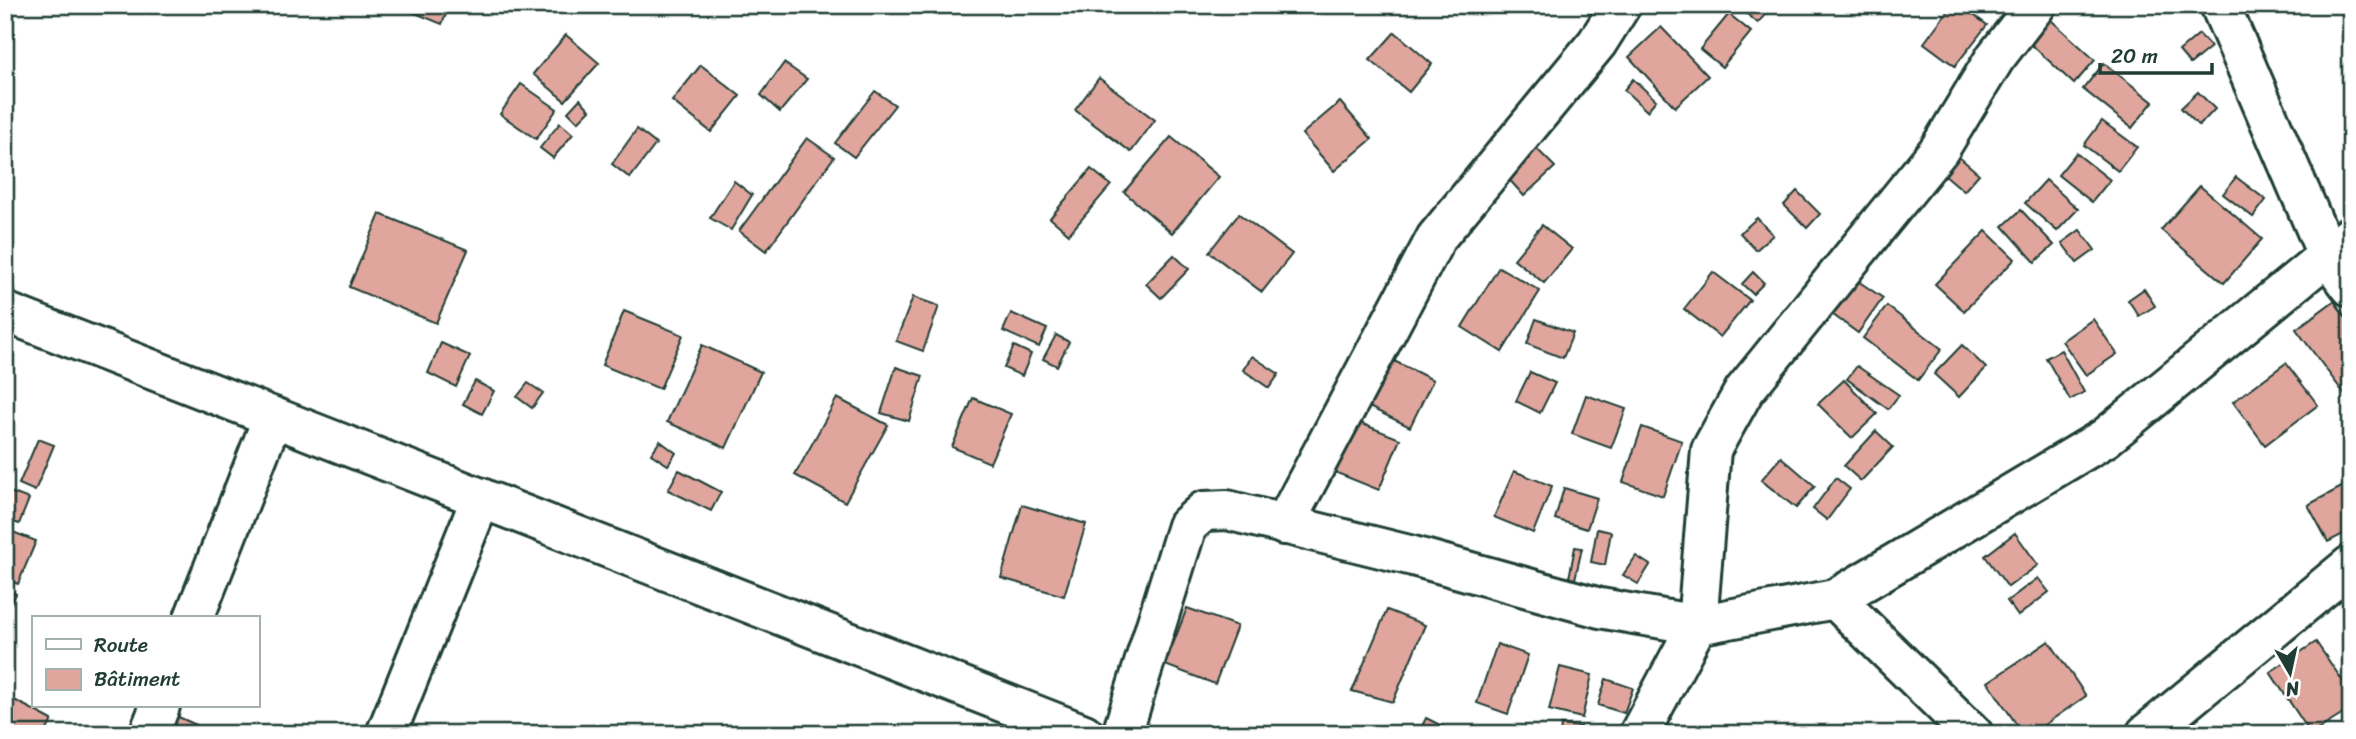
<svg xmlns="http://www.w3.org/2000/svg" width="2356" height="739" viewBox="0 0 2356 739" font-family="Sriracha,sans-serif">
  <style>
    .building { fill: #e0a69d; stroke: #1f3d34; stroke-width: 2 }
    .lines { fill: none; stroke-linecap: round; stroke-linejoin: round }
    .minor-casing { stroke: #1f3d34; stroke-width: 44 }
    .minor { stroke: #fff; stroke-width: 38 }
  </style>
  <rect width="100%" height="100%" fill="#fff"/>
  <filter id="ink" filterUnits="userSpaceOnUse"><feTurbulence type="fractalNoise" baseFrequency=".0143" numOctaves="2"/><feDisplacementMap in="SourceGraphic" scale="14" xChannelSelector="R" yChannelSelector="G"/><feConvolveMatrix kernelMatrix="1 2 1 2 8 2 1 2 1" color-interpolation-filters="sRGB"/></filter>
  <g filter="url(#ink)">
    <g class="building">
      <polygon points="406,5 450,5 442,24 405,9"/>
      <polygon points="1736,5 1773,5 1758,23"/>
      <polygon points="1952,5 1960,5 1987,25 1955,66 1924,43"/>
      <polygon points="2040,10 2095,60 2074,84 2019,33"/>
      <polygon points="1729,14 1751,32 1722,67 1700,49"/>
      <polygon points="1661,27 1708,76 1675,107 1629,57"/>
      <polygon points="1395,32 1432,64 1409,92 1370,60"/>
      <polygon points="2199,34 2211,47 2190,64 2179,51"/>
      <polygon points="566,35 599,63 565,101 533,74"/>
      <polygon points="784,63 807,79 780,112 761,95"/>
      <polygon points="2104,63 2153,102 2132,128 2083,89"/>
      <polygon points="701,65 740,96 711,132 672,101"/>
      <polygon points="1099,78 1155,120 1131,152 1075,110"/>
      <polygon points="1633,79 1656,100 1647,111 1624,90"/>
      <polygon points="521,84 557,109 536,139 500,114"/>
      <polygon points="875,91 895,105 854,157 835,143"/>
      <polygon points="2198,92 2215,109 2199,126 2181,108"/>
      <polygon points="580,99 590,110 578,122 568,112"/>
      <polygon points="1340,102 1372,139 1334,171 1302,134"/>
      <polygon points="2102,121 2137,147 2118,171 2084,145"/>
      <polygon points="560,123 573,134 553,158 540,148"/>
      <polygon points="637,129 656,144 630,178 612,164"/>
      <polygon points="1171,137 1219,177 1172,233 1124,192"/>
      <polygon points="807,138 834,157 766,251 739,231"/>
      <polygon points="1527,139 1555,167 1524,196 1498,167"/>
      <polygon points="2076,153 2110,180 2092,202 2058,175"/>
      <polygon points="1959,157 1979,174 1964,191 1944,174"/>
      <polygon points="1091,169 1111,185 1069,234 1050,218"/>
      <polygon points="2236,177 2266,200 2253,217 2223,194"/>
      <polygon points="2046,180 2078,209 2057,231 2025,203"/>
      <polygon points="734,181 752,195 731,230 710,218"/>
      <polygon points="2200,186 2262,239 2224,283 2161,230"/>
      <polygon points="1797,191 1820,214 1807,228 1784,205"/>
      <polygon points="2021,210 2054,245 2035,262 2003,226"/>
      <polygon points="380,214 468,250 436,323 349,287"/>
      <polygon points="1239,214 1292,254 1262,292 1209,252"/>
      <polygon points="1757,218 1773,235 1756,250 1740,233"/>
      <polygon points="1542,225 1572,249 1544,283 1514,259"/>
      <polygon points="2080,230 2095,250 2077,263 2062,243"/>
      <polygon points="1986,231 2015,259 1964,311 1935,284"/>
      <polygon points="1174,255 1189,269 1161,298 1146,284"/>
      <polygon points="1499,267 1540,291 1502,352 1462,327"/>
      <polygon points="1713,272 1750,300 1720,337 1684,309"/>
      <polygon points="1753,272 1764,283 1753,294 1742,284"/>
      <polygon points="1849,275 1883,298 1858,333 1825,309"/>
      <polygon points="2144,289 2155,306 2139,316 2128,300"/>
      <polygon points="913,297 939,306 923,351 896,341"/>
      <polygon points="2334,301 2351,325 2351,403 2296,329"/>
      <polygon points="1887,306 1942,349 1918,380 1863,338"/>
      <polygon points="624,311 683,335 660,389 602,365"/>
      <polygon points="1011,313 1047,329 1039,347 1003,331"/>
      <polygon points="1536,319 1573,333 1563,358 1527,344"/>
      <polygon points="2093,319 2117,354 2086,375 2062,341"/>
      <polygon points="1056,335 1069,342 1057,366 1043,359"/>
      <polygon points="441,343 470,356 456,387 428,373"/>
      <polygon points="702,345 761,372 726,448 667,422"/>
      <polygon points="1962,345 1986,368 1959,397 1934,374"/>
      <polygon points="1014,346 1031,354 1022,376 1004,368"/>
      <polygon points="2061,350 2084,392 2070,400 2046,358"/>
      <polygon points="1252,356 1279,374 1269,388 1243,370"/>
      <polygon points="1392,360 1433,380 1410,427 1369,407"/>
      <polygon points="2286,363 2318,405 2265,445 2233,402"/>
      <polygon points="1857,366 1899,395 1888,409 1847,379"/>
      <polygon points="896,367 923,376 909,421 881,413"/>
      <polygon points="1530,372 1555,383 1540,413 1516,401"/>
      <polygon points="1844,380 1877,414 1852,438 1818,404"/>
      <polygon points="475,381 494,391 482,414 463,404"/>
      <polygon points="528,383 543,393 532,408 517,397"/>
      <polygon points="1586,395 1626,409 1611,448 1572,434"/>
      <polygon points="837,398 888,425 845,502 795,475"/>
      <polygon points="973,398 1011,414 990,463 952,447"/>
      <polygon points="1343,416 1400,439 1379,490 1322,467"/>
      <polygon points="1642,427 1682,441 1663,496 1623,482"/>
      <polygon points="1876,431 1893,447 1861,481 1844,466"/>
      <polygon points="38,439 54,445 35,491 19,484"/>
      <polygon points="660,441 676,453 668,465 651,454"/>
      <polygon points="1781,457 1815,486 1796,508 1761,480"/>
      <polygon points="679,470 721,492 711,511 668,490"/>
      <polygon points="1514,471 1552,486 1533,533 1494,517"/>
      <polygon points="1836,478 1850,489 1827,520 1813,509"/>
      <polygon points="2351,482 2351,530 2328,542 2308,505"/>
      <polygon points="1564,488 1597,498 1587,529 1555,519"/>
      <polygon points="5,490 29,499 19,524 5,519"/>
      <polygon points="1022,505 1086,524 1064,596 1001,578"/>
      <polygon points="5,529 36,541 18,584 5,579"/>
      <polygon points="1597,529 1611,532 1605,565 1591,562"/>
      <polygon points="2015,533 2038,565 2008,587 1985,556"/>
      <polygon points="1575,547 1582,548 1575,579 1569,578"/>
      <polygon points="1636,556 1650,565 1638,584 1623,575"/>
      <polygon points="2038,578 2049,592 2018,616 2007,601"/>
      <polygon points="5,588 16,594 5,615"/>
      <polygon points="1187,608 1237,626 1215,684 1165,665"/>
      <polygon points="1387,610 1425,625 1393,702 1352,691"/>
      <polygon points="2049,641 2086,696 2031,734 2023,734 1988,682"/>
      <polygon points="2316,642 2351,693 2351,709 2311,734 2270,672"/>
      <polygon points="1497,644 1528,655 1508,714 1477,703"/>
      <polygon points="1560,667 1592,675 1582,718 1549,710"/>
      <polygon points="1606,679 1633,688 1624,713 1598,705"/>
      <polygon points="5,695 52,720 45,734 5,734"/>
      <polygon points="174,715 212,732 211,734 165,734"/>
      <polygon points="1426,718 1450,730 1448,734 1418,734"/>
      <polygon points="1561,725 1581,727 1581,734 1560,734"/>
    </g>
    <g class="lines">
      <g class="minor-casing">
        <g id="minor">
          <polyline points="2220,5 2328,257 2351,287"/>
          <polyline points="5,312 1084,734"/>
          <polyline points="1284,525 1436,238 1597,43 1621,5"/>
          <polyline points="1835,599 2105,438 2351,236"/>
          <polyline points="194,618 273,417"/>
          <polyline points="149,734 160,706"/>
          <polyline points="386,734 481,498"/>
          <polyline points="1122,734 1187,526 1204,511 1227,510 1413,556 1600,608 1697,625 1835,599 1973,734"/>
          <polyline points="1639,734 1697,625 1711,450 1744,391 1939,150 1995,58 2036,5"/>
          <polyline points="2146,734 2351,565"/>
        </g>
      </g>
      <use href="#minor" class="minor"/>
    </g>
  </g>
  <rect width="2356" height="739" fill="none" stroke="#fff" stroke-width="28"/>
  <rect x="14" y="14" width="2328" height="711" fill="none" stroke="#1f3d34" stroke-width="2.5" filter="url(#ink)"/>
  <rect x="32" y="616" width="228" height="91" fill="#ffffff" stroke="#a5b1ae" stroke-width="2"/>
  <rect x="46" y="639" width="35" height="10" fill="#ffffff" stroke="#a5b1ae" stroke-width="2"/>
  <text x="94" y="652" font-size="21" fill="#1f3d34">Route</text>
  <rect x="46" y="669" width="35" height="21" fill="#e0a69d" stroke="#a5b1ae" stroke-width="2"/>
  <text x="94" y="686" font-size="21" fill="#1f3d34">Bâtiment</text>
  <g transform="translate(2290 673) rotate(171)" stroke="#ffffff" stroke-width="5" paint-order="stroke">
  <path d="M0-5L12 26L0 18L-12 26Z" fill="#1f3d34"/>
  <text y="-10" font-size="19" font-weight="bold" text-anchor="middle" fill="#1f3d34">N</text>
  </g>
  <path d="M2100 63v10h112v-10" fill="none" stroke="#1f3d34" stroke-width="3.5"/>
  <text x="2111" y="63" font-size="21" fill="#1f3d34" stroke="#ffffff" stroke-width="5" paint-order="stroke">20 m</text>
</svg>
